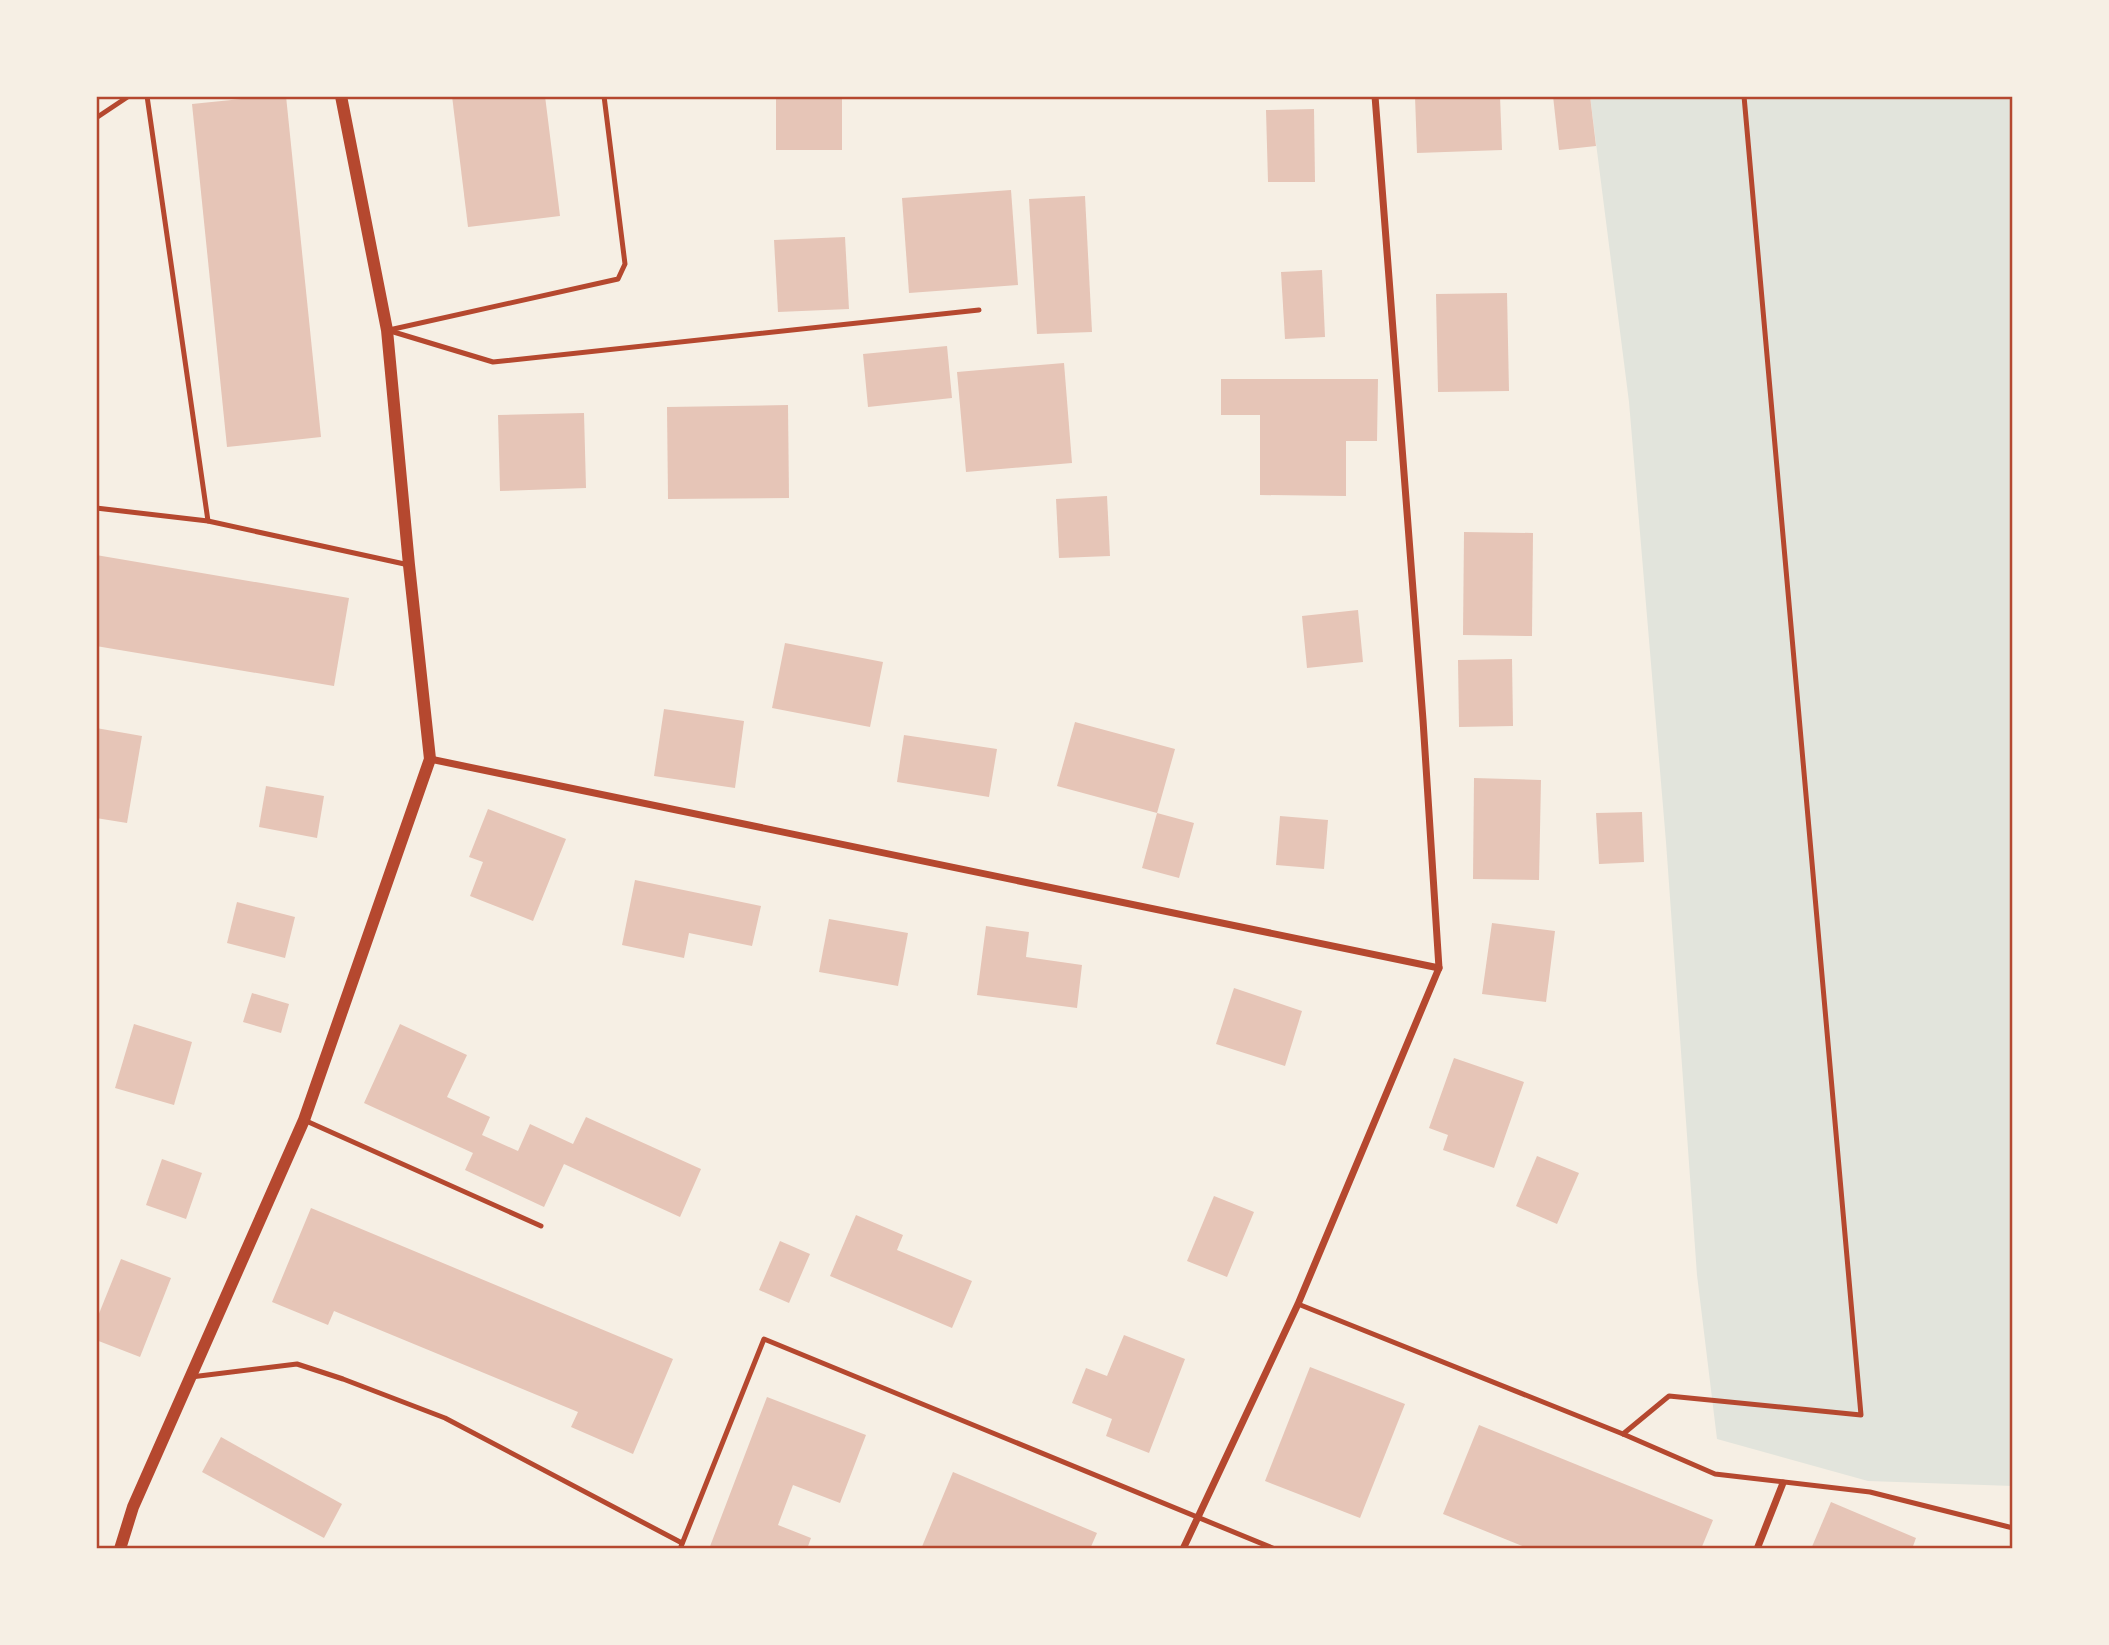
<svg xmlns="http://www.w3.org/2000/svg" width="2109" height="1645" viewBox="0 0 2109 1645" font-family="'IBM Plex Sans',sans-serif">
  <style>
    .green { fill: #e2e4dc }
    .building { fill: #e6c5b7 }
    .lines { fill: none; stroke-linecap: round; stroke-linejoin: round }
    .service { stroke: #b5482f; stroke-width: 5 }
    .minor { stroke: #b5482f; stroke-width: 7 }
    .tertiary { stroke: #b5482f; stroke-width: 12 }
    .neatline { fill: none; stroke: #b5482f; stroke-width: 2.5 }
  </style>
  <rect width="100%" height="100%" fill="#f6efe4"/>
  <polygon class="green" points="1590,96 2013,96 2013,1486 1868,1481 1717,1439 1697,1275 1666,842 1629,402"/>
  <g class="building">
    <polygon points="270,96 286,96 321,437 227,447 192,104"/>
    <polygon points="452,96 545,96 560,216 468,227"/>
    <rect x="776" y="96" width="66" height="54"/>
    <polygon points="1415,96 1500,96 1502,150 1417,153"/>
    <polygon points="1553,96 1590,96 1596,146 1559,150"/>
    <polygon points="1314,109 1315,182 1268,182 1266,110"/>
    <polygon points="1011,190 1018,285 909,293 902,198"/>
    <polygon points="1085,196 1092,332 1037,334 1029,199"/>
    <polygon points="845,237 849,309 778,312 774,240"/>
    <polygon points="1322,270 1325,337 1285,339 1281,272"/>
    <polygon points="1507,293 1509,391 1438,392 1436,294"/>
    <polygon points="947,346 952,398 868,407 863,354"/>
    <polygon points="1064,363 1072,463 966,472 957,372"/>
    <polygon points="1221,379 1378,379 1377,441 1346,441 1346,496 1260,495 1260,415 1221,415"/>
    <polygon points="788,405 789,498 668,499 667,407"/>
    <polygon points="584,413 586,488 500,491 498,415"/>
    <polygon points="1107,496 1110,556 1059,558 1056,499"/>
    <polygon points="1464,532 1533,533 1532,636 1463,635"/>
    <polygon points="96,555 349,598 334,686 96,646"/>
    <polygon points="1358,610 1363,662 1307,668 1302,616"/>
    <polygon points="785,643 883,662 870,727 772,708"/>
    <polygon points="1512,659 1513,726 1459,727 1458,660"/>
    <polygon points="664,709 744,721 735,788 654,776"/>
    <polygon points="1075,722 1175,749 1157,813 1057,786"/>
    <polygon points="96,728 142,736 127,823 96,818"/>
    <polygon points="904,735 997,749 989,797 897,782"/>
    <polygon points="1474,778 1541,780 1539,880 1473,879"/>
    <polygon points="266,786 324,796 317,838 259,827"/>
    <polygon points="488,809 566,839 533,921 470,896 483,862 469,857"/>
    <polygon points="1642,812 1644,862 1599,864 1596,813"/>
    <polygon points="1157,813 1194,823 1179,878 1142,868"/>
    <polygon points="1280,816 1328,820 1324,869 1276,865"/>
    <polygon points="635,880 761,906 752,946 689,933 684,958 622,945"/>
    <polygon points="237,902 295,917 285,958 227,943"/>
    <polygon points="829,919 908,933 898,986 819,972"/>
    <polygon points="1492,923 1555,931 1546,1002 1482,994"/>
    <polygon points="986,926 1029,932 1026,957 1082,965 1077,1008 977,995"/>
    <polygon points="1234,988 1302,1011 1285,1066 1216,1044"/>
    <polygon points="252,993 289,1004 281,1033 243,1022"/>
    <polygon points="134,1024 192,1042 174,1105 115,1088"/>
    <polygon points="400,1024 467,1055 447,1097 490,1117 482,1135 518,1151 530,1124 573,1144 586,1117 701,1169 680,1217 564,1164 544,1207 465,1170 473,1153 364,1103"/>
    <polygon points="1454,1058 1524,1082 1494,1168 1443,1150 1448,1135 1429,1128"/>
    <polygon points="1537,1156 1579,1173 1557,1224 1516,1206"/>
    <polygon points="162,1159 202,1173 186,1219 146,1205"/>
    <polygon points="1214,1196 1254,1212 1227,1277 1187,1261"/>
    <polygon points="311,1208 673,1359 633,1454 571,1427 578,1412 334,1311 328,1325 272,1302"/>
    <polygon points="856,1215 903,1235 897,1250 972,1281 952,1328 830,1276"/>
    <polygon points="780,1241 810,1254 789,1303 759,1290"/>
    <polygon points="121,1259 171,1278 140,1357 96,1340 96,1321"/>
    <polygon points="1124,1335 1185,1359 1149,1453 1106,1436 1112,1419 1072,1403 1086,1368 1107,1376"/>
    <polygon points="1310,1367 1405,1404 1360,1518 1265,1481"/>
    <polygon points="767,1397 866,1435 840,1503 793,1485 778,1525 811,1538 807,1549 709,1549"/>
    <polygon points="1479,1425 1713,1520 1701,1549 1530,1549 1443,1514"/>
    <polygon points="221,1437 342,1504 324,1538 202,1472"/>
    <polygon points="953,1472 1097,1533 1090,1549 921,1549"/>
    <polygon points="1831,1502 1916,1538 1912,1549 1811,1549"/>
  </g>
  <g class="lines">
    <g class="service">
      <polyline points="147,96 208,521"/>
      <polyline points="96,118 129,96"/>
      <polyline points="387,330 493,362 979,310"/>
      <polyline points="389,330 618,279 625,264 604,96"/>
      <polyline points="96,508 208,521 409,565"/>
      <polyline points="304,1120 541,1226"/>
      <polyline points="1298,1304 1623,1434 1715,1474 1870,1492 2013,1528"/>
      <polyline points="191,1377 297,1364 343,1379 445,1418 682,1543"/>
      <polyline points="1623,1434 1669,1396 1861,1415 1744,96"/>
      <polyline points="680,1549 764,1339 1275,1549"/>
    </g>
    <g class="minor">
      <polyline points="430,759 1439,968"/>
      <polyline points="1183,1549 1298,1304 1439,968 1423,720 1375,96"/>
      <polyline points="1757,1549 1783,1483"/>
    </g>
    <polyline class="tertiary" points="120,1549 133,1507 304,1120 430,759 409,565 387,330 341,96"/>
  </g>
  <rect width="2109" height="1645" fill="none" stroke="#f6efe4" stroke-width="196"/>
  <rect x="98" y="98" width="1913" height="1449" class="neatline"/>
</svg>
